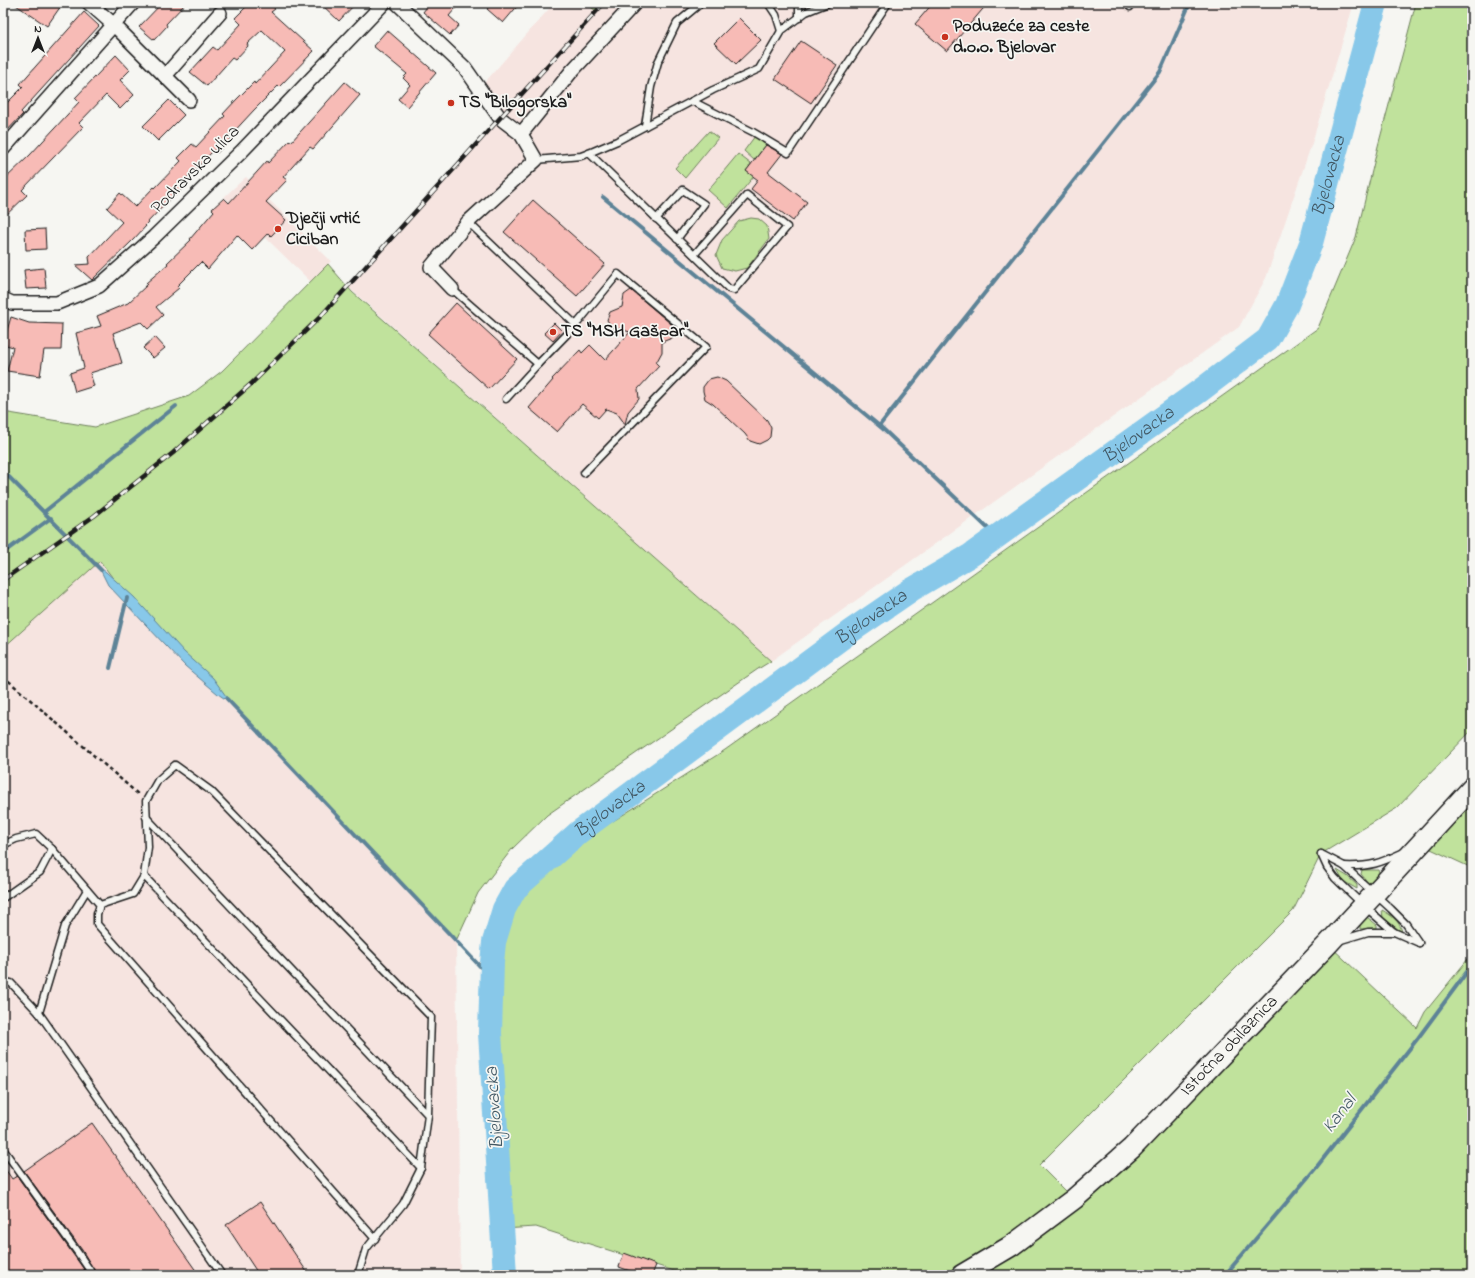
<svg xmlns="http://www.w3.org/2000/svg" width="1475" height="1278" viewBox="0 0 1475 1278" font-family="'Indie Flower',sans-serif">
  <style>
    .built { fill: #f6e4e0 }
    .green { fill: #c0e29c; stroke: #6e7f5c }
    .water { fill: #88c8e9; stroke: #5d8397 }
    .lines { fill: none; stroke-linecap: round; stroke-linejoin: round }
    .stream { stroke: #5d8397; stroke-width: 4 }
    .river { stroke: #88c8e9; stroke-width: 24 }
    .building { fill: #f7bbb6; stroke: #1c1c1c }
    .service-casing { stroke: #1c1c1c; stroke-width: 9 }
    .minor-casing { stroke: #1c1c1c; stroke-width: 16 }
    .primary-casing { stroke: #1c1c1c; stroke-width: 23 }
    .path { stroke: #1c1c1c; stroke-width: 2.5; stroke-dasharray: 4 3; stroke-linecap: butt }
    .service { stroke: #f6f6f2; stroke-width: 6 }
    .minor { stroke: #f6f6f2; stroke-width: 13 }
    .primary { stroke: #f6f6f2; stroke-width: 20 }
    .rail-casing { stroke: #1c1c1c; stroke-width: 4.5 }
    .rail { stroke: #f6f6f2; stroke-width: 3; stroke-dasharray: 9; stroke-linecap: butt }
    .poi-dot { fill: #c8321e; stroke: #f6f6f2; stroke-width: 1.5 }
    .labels { text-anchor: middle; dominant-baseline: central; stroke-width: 3.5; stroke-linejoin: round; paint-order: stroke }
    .poi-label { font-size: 18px; font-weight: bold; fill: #1c1c1c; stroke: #f6f6f2; text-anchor: start }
    .street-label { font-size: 18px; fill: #1c1c1c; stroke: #f6f6f2 }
    .water-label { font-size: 19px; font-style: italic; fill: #425864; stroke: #f6f6f2 }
  </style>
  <rect width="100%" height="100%" fill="#f6f6f2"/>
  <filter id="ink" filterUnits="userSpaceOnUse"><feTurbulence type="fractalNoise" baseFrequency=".025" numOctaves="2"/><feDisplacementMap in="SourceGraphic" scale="8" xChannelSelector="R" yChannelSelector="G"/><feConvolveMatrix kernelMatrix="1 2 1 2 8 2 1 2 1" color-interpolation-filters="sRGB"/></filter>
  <g filter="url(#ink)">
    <g class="built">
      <polygon points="554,3 1354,3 1312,143 1266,278 1239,327 771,661 348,287 500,118 479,89"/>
      <polygon points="246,177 331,261 312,283 224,197"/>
      <polygon points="99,561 127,597 216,687 456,941 460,1275 3,1275 3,648"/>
    </g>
    <g class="green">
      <polygon points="586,3 604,3 596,11"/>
      <polygon points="1416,3 1472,3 1472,730 1397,808 1321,854 1293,911 1039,1165 1071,1197 1328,944 1417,1028 1425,1012 1472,954 1472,1275 687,1275 536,1227 502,1229 490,1033 492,969 494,942 504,909 515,889 533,872 725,750 1318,328 1356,237 1378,146"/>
      <polygon points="709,131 718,138 685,178 675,168"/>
      <polygon points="755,136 766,145 754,160 744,151"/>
      <polygon points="738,154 751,164 746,171 754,176 728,208 708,190"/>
      <polygon points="751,218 759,219 767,226 769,239 747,268 735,271 722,268 716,255 722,240 739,221"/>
      <polygon points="328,264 352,292 771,661 758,669 547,815 512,849 478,893 456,941 216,687 127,597 100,561 3,648 3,412 95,427 189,396 222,371"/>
      <polygon points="1472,788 1472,868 1420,844"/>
      <polygon points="1337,870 1347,876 1357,885 1357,889 1343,881"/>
      <polygon points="1362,870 1378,870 1380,874 1369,884 1361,874"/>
      <path d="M1382,910C1391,915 1400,921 1402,932L1383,918Z"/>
      <polygon points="1367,917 1377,925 1377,928 1360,929 1360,925"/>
    </g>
    <polygon class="water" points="99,567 106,572 134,597 184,652 213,678 231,703 218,694 185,666 108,585"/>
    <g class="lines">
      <g class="stream">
        <polyline points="603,197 883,429 997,537"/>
        <polyline points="880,425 1160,72 1190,3"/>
        <polyline points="3,471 101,570"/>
        <polyline points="44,512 176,406"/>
        <polyline points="3,553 51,518"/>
        <polyline points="110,668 127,598"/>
        <polyline points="227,699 492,979"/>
        <polyline points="1225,1275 1315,1169 1418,1038 1472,965"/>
      </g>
      <path class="river" id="s1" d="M505,1275L490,1033L492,963L494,942L504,909L515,889L579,832L851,631L911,590L971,555L1201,390L1268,339L1287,305L1311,243L1376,3"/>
    </g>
    <g class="building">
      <polygon points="13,3 63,3 47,26"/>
      <polygon points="162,3 186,3 166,24 167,26 154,40 139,27"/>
      <polygon points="250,3 269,3 275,9 271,12 314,51 279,87 278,86 254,110 229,137 231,139 217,153 214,150 186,179 189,182 175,196 174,195 145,225 146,226 133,240 92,280 75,265 90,264 89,257 122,222 107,208 120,193 135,207 154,187 155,188 181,161 178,158 192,144 196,147 225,116 223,114 236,100 254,82 255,84 285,52 262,30 247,44 248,46 235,60 232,58 207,86 190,72 213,47 217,50 241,24 235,18"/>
      <polygon points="320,3 356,3 339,21"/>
      <polygon points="430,3 460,3 449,16 459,25 450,35 423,12"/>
      <polygon points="492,3 520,3 503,23 487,9"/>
      <polygon points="933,3 988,3 947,51 915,24"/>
      <polygon points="84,12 99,26 21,112 23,114 3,135 3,107 23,87 20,84"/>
      <polygon points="739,18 761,40 736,64 714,43"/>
      <polygon points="387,30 436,73 407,107 398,99 410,85 403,78 407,74 373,46"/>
      <polygon points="801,41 837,65 811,103 775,79"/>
      <polygon points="116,55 130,70 120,80 134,95 120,109 106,95 79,123 83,127 22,190 27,195 3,218 3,181 30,155 79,102 75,98"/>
      <polygon points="345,82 360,95 313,149 310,147 283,177 287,180 266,202 286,220 271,236 268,233 252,250 237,235 208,269 201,262 177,286 179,288 156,307 163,315 148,329 141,322 113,333 122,363 90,373 94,386 75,392 70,373 84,368 76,333 101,326 97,316 128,303 148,284 146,283 168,264 167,263 191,240 190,239 214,211 212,209 224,198 229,203 267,161 268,163 290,140 291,142"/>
      <polygon points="169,100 184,115 158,141 143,126"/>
      <polygon points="766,145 782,154 768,172 807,202 793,221 751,189 758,180 746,171"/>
      <polygon points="533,200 605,264 577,296 504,232"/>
      <polygon points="45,229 46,249 26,250 25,230"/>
      <polygon points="44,268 46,288 26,289 24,270"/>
      <polygon points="631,290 677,329 677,333 672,338 662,342 662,352 656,363 659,366 638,389 639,399 628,412 625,424 617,413 606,409 598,418 582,404 557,432 529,408 553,380 552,379 580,350 582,353 590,345 605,360 630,332 612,327 607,320 610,312 622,307 624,295"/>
      <polygon points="456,303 517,359 489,389 428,334"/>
      <polygon points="11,317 29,323 62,324 61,350 44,350 40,376 7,371 13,347 3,344"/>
      <polygon points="554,323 562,331 553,341 544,333"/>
      <polygon points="155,337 165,348 153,358 143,348"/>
      <polygon points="717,377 726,381 767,420 771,428 770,437 767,440 759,444 750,441 745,434 713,404 705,399 703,391 703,387 709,379"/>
      <polygon points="92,1123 199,1275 97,1275 82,1250 24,1171"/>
      <polygon points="3,1166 12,1179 17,1176 88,1275 3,1275"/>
      <polygon points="260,1202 309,1275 259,1275 226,1225"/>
      <polygon points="624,1253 656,1265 652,1275 641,1275 619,1267"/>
    </g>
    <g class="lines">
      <g class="service-casing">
        <g id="service">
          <polyline points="768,3 776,15 781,31"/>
          <polyline points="799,3 799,18"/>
          <polyline points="1126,3 1130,7 1132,3"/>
          <polyline points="692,101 753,132 788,153 888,3"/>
          <polyline points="645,126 651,87 658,62 677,23 701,3"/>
          <polyline points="589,153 729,289 734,290 787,227 747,195 694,255"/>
          <polyline points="536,160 581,156 589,153 617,141 713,90 759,69 781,31 806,12 828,3"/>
          <polyline points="656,219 683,190 704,204 677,239"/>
          <polyline points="468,222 576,325 618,274 706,347 584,473"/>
          <polyline points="452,289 538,364 576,325"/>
          <polyline points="506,399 538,364"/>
          <polyline points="146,817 428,1115"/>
          <polyline points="3,845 16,839 36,834 52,849 40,872 3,898"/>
          <polyline points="52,849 100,905 133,894 144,876 148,847 146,801 158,780 175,765 211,791 431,1017 428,1115 421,1168 403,1204 366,1249 358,1275"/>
          <polyline points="1321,854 1327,867 1335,878 1363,905 1394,932 1419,943"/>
          <polyline points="1321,854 1344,866 1391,909 1406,924 1419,943"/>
          <path d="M1344,866C1372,867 1380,863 1404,852"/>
          <polyline points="144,876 421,1168"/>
          <polyline points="100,905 97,914 97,924 375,1239"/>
          <polyline points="1341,940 1368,932 1394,932"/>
          <polyline points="3,982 11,983 39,1013 222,1275"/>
          <polyline points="39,1013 65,926 87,890"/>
          <polyline points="3,1149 78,1253 93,1275"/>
        </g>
      </g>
      <g class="minor-casing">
        <g id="minor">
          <polyline points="89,3 114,25 189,100"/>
          <polyline points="397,3 465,68 500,118 521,134 536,160 468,222 431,267 452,289"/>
          <polyline points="165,76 220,13"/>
          <polyline points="521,134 571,72 635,3"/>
          <polyline points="3,149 133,3"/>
          <polyline points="3,299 12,303 57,303 99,286 154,237 241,152 384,3"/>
        </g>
      </g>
      <g class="primary-casing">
        <g id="primary">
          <path id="s2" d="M962,1275L1011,1246L1074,1199L1132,1148L1328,944L1472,788"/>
        </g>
      </g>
      <polyline class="path" points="3,676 139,795"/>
      <use href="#service" class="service"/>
      <use href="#minor" class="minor"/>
      <use href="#primary" class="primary"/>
      <g class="rail-casing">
        <polyline id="rail" points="3,580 94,516 173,453 251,384 321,316 604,3"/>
      </g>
      <use href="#rail" class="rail"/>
    </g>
  </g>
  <g class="poi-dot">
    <circle cx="945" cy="37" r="4"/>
    <circle cx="451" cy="103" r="4"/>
    <circle cx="278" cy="229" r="4"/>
    <circle cx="553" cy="332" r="4"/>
  </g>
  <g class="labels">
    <g class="poi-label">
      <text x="953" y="27">Poduzeće za ceste<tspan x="953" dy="21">d.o.o. Bjelovar</tspan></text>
      <text x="459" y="103">TS "Bilogorska"</text>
      <text x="286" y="219">Dječji vrtić<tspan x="286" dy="21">Ciciban</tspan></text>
      <text x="561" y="332">TS "MSH Gašpar"</text>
    </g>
    <g class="street-label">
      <text transform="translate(196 170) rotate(-45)">Podravska ulica</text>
      <text stroke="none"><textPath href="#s2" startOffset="354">Istočna obilaznica</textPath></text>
    </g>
    <g class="water-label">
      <text stroke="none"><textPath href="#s1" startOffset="1499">Bjelovacka</textPath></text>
      <text stroke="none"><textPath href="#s1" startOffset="1163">Bjelovacka</textPath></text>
      <text stroke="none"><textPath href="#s1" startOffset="839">Bjelovacka</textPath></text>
      <text stroke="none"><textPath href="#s1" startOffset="515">Bjelovacka</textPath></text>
      <text transform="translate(495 1108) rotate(-94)">Bjelovacka</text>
      <text transform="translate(1340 1114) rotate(-52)">Kanal</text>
    </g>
  </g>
  <rect width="1475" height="1278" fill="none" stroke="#f6f6f2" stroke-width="16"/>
  <rect x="8" y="8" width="1459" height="1262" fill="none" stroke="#1c1c1c" stroke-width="1.5" filter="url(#ink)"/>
  <g transform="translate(38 38)" stroke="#f6f6f2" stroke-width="3" paint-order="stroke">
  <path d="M0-3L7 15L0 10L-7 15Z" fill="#1c1c1c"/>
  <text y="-6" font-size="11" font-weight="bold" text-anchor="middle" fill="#1c1c1c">N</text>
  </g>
</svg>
